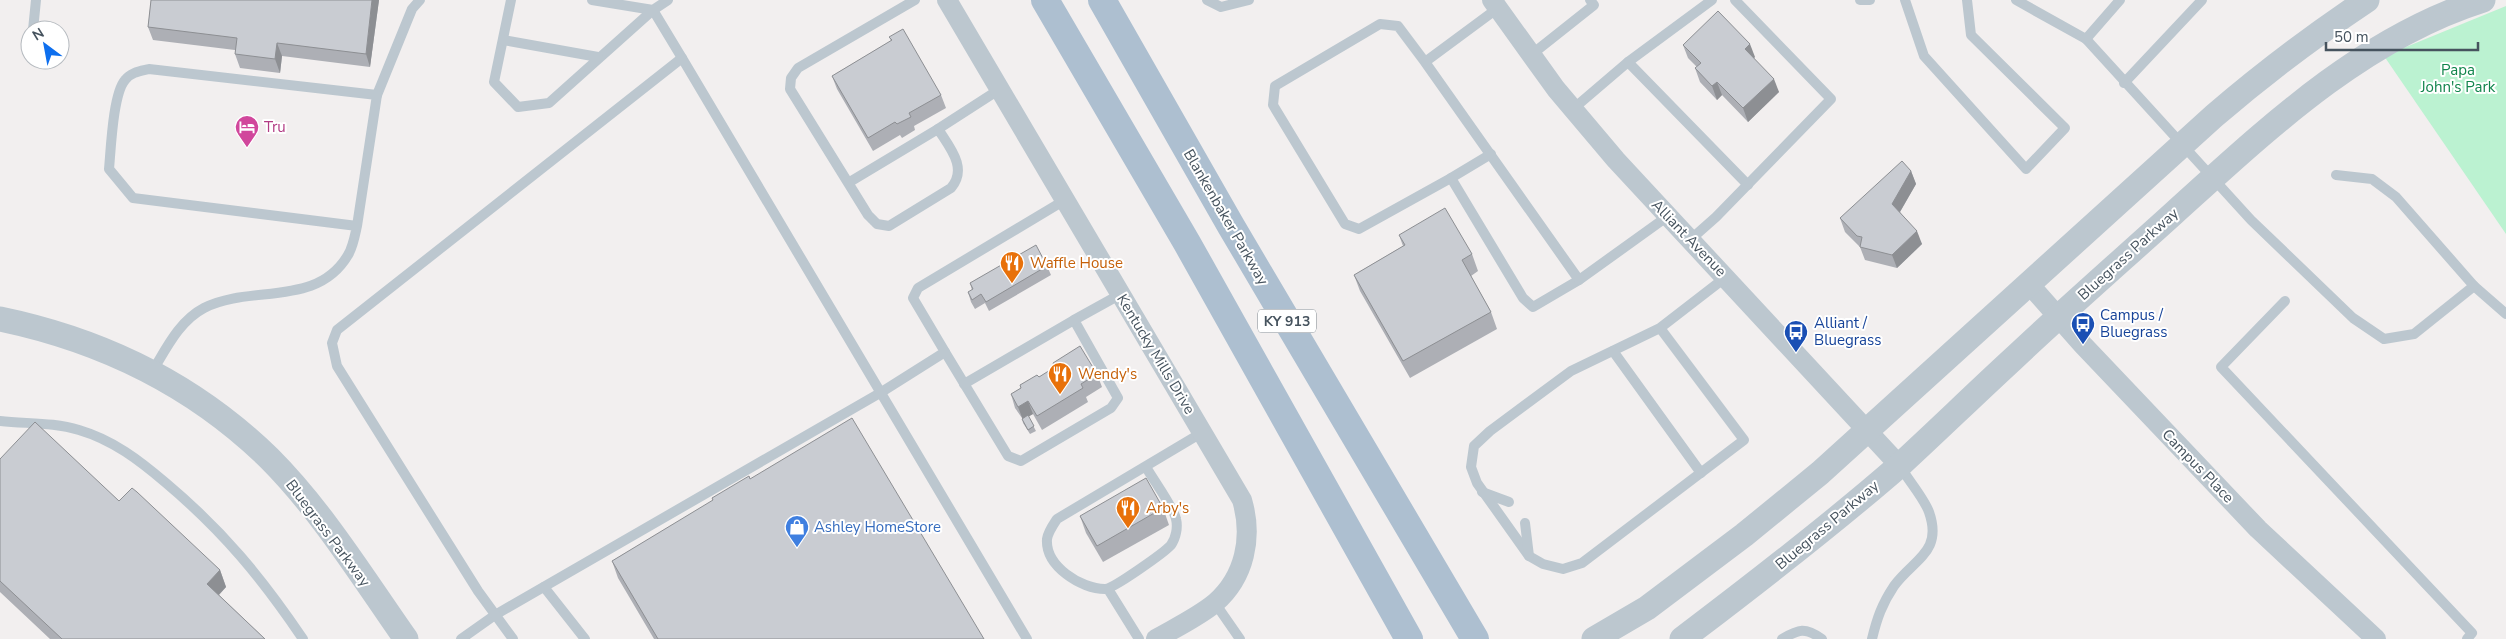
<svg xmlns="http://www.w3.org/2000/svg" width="2506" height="639" viewBox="0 0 2506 639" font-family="'Nunito Sans',sans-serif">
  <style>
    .green { fill: #bbf2d1 }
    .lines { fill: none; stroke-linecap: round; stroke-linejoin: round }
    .service { stroke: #bcc7cf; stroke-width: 10 }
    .minor { stroke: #bcc7cf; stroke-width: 20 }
    .tertiary { stroke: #bcc7cf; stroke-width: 25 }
    .primary { stroke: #adbfd0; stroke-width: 28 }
    .wall { fill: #adafb5 }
    .shaded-wall { fill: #8d8f93 }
    .building { fill: #c9ccd2; stroke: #8d8f93 }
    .labels { text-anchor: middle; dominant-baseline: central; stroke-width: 4; stroke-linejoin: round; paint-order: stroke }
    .shield { fill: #fff; stroke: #7e878e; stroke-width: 1 }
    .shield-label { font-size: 14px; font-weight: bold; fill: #46535e }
    .park-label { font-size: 15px; fill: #11854c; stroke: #fff }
    .hotel-label { font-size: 15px; fill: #b23c85; stroke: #fff; text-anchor: start }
    .street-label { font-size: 15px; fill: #46535e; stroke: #fff }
    .food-label { font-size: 15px; fill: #c56008; stroke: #fff; text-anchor: start }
    .transit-label { font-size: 15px; fill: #164399; stroke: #fff; text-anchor: start }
    .shop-label { font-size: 15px; fill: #366cbe; stroke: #fff; text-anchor: start }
  </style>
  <rect width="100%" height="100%" fill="#f2efef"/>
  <polygon class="green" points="2506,6 2506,234 2384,56"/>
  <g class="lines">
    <g class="service">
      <polyline points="511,0 494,82 518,107 549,103 653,10 682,58"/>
      <polyline points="592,0 653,10 668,0"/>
      <polyline points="1207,0 1221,7 1249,0"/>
      <polyline points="1860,0 1870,0"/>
      <polyline points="1905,0 1924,56 2026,169 2065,128 1971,35 1967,0"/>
      <polyline points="2016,0 2086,39 2251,220 2353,318 2384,339 2414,334 2474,286 2506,314"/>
      <polyline points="33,30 36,0"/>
      <polyline points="2086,39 2120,0"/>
      <polyline points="503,40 598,57"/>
      <polyline points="1531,55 1594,5 1590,0"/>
      <polyline points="1425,62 1398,26 1380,24 1275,86 1273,105 1345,224 1359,229 1451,178 1523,298 1533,307 1579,280 1425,62 1498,8"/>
      <polyline points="1628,62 1748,185"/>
      <polyline points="2124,83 2202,0"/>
      <polyline points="377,95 412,9 420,0"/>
      <polyline points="1573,109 1628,62 1712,0"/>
      <polyline points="938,129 1000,89"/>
      <polyline points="2336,175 2372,179 2396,197 2474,286"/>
      <polyline points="1451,178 1491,154"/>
      <path d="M848,183L938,129C950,148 968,168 951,188L889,226L877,224L868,215L790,89L791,78L798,68L915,0"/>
      <polyline points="1690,240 1716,217 1831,99 1735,0"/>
      <polyline points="1579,280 1668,216"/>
      <polyline points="2285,301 2221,367 2472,633 2467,639"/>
      <polyline points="1660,328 1744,440 1582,563 1563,569 1543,564 1529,556 1477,483 1471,467 1474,446 1490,431 1571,371 1660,328 1726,277"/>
      <polyline points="1613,351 1701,473"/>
      <polyline points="945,352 1008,456 1021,461 1111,408 1118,398 1074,320 1121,294"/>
      <path d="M152,372C166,349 179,321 204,308C251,284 317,308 348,255C353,247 355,235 357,226L133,198L109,169C111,148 113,94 125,80C131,72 141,71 149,69L377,95L357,226"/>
      <polyline points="964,384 1074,320"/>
      <path d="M0,421C27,424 53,422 79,430C113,440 139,460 166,483C223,531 261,577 303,639"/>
      <path d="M1146,467C1152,478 1174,508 1176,519C1178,527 1176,538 1171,545C1165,552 1113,589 1105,589C1081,589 1045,566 1047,539C1048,532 1053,525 1057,519L1203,432"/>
      <polyline points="1482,492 1509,502"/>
      <polyline points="1525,523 1529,556"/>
      <polyline points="544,587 585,639"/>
      <polyline points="1108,589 1139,639"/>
      <polyline points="1215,603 1240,639"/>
      <polyline points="461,639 495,615 880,393 945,352 913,298 918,288 1065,200"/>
      <polyline points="513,639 478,591 337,366 332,343 337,330 682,58 1027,639"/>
      <path d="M1782,639C1799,629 1805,627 1822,639"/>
      <path d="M1872,639C1877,618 1882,604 1894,586C1914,559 1943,552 1929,512C1924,498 1908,480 1900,466"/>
    </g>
    <g class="minor">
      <path d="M947,0L1242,500C1253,537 1245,577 1215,603C1198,617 1175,628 1156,639"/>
      <polyline points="1492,0 1556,89 1616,160 1899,465"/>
      <polyline points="2029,284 2083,345 2258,529 2376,639"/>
    </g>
    <g class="tertiary">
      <path d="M0,319C101,340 194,385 269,458C322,511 363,578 406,639"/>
      <path d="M1594,639L1647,608L1744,535L1820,473L2214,116C2263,74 2313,36 2367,0"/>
      <path d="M1682,639C1756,583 1830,526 1900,465C1938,430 1975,394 2013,359C2066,309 2121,261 2174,213C2266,130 2362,38 2483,0"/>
    </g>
    <g class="primary">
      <polyline points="1045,0 1187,243 1409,639"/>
      <polyline points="1102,0 1231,226 1475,639"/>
    </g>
  </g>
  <g class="wall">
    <polygon points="151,0 379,0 370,67 282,56 280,73 240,68 235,54 235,50 153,40 148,27"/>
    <polygon points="889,37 941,95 946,108 914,126 915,130 902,138 900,135 873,151 837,89 832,76 891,41"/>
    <polygon points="1683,45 1755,57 1754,58 1779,92 1748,122 1722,95 1717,100 1700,82 1695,68 1697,67 1688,58"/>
    <polygon points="1911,171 1916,184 1900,212 1922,244 1897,268 1865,260 1860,247 1845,232 1840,218"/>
    <polygon points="1399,235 1472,254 1478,271 1471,276 1491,312 1497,329 1410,378 1360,291 1354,275 1403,246"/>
    <polygon points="1047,266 1051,275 989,311 985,303 975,309 971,302 968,292 972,290 970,283"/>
    <polygon points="1053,363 1097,374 1102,387 1086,397 1088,402 1042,430 1033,414 1028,416 1036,431 1030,434 1023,423 1022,418 1015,408 1011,394 1021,388 1020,385 1039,377 1054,368"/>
    <polygon points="0,459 119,501 220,570 226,587 219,595 265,639 50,639 0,592"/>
    <polygon points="750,479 984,639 654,639 618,578 612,561 713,501 712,498"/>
    <polygon points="1163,508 1169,525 1103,562 1086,533 1080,516"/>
  </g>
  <g class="shaded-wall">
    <polygon points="372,0 379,0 370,67 366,54"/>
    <polygon points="277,43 282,56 280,73 275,59"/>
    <polygon points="1750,44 1755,57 1750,62 1745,49"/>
    <polygon points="1774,79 1779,92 1748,122 1743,108"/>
    <polygon points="1717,82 1722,95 1717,100 1712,86"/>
    <polygon points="1911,171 1916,184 1897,217 1892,204"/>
    <polygon points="1917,231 1922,244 1897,268 1892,255"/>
    <polygon points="1028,401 1033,414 1023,420 1018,407"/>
    <polygon points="220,570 226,587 213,601 207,584"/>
  </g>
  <g class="building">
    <polygon points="151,0 372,0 366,54 277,43 275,59 235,54 237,38 148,27"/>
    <polygon points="1718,11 1750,44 1745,49 1774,79 1743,108 1717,82 1712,86 1695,68 1701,63 1683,45"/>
    <polygon points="903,29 941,95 909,113 911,117 897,124 895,122 868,138 832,76 892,40 889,37"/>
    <polygon points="1902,161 1911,171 1892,204 1917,231 1892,255 1860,247 1862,237 1857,236 1840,218"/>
    <polygon points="1445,208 1472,254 1462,260 1491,312 1403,361 1354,275 1405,245 1399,235"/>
    <polygon points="1036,245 1047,266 986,302 981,294 972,300 968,292 973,289 970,283"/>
    <polygon points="1080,346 1097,374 1081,384 1083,388 1037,416 1028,401 1018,407 1011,394 1021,388 1020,385 1037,375 1039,377 1055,367 1053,363"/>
    <polygon points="1028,415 1034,426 1028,430 1022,419"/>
    <polygon points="852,418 984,639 658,639 612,561 713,500 712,498 749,476 750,479"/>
    <polygon points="35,422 119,501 132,488 137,492 220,570 207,584 265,639 62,639 0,581 0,459"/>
    <polygon points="1146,478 1163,508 1097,546 1080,516"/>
  </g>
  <defs>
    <g id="hotel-pin" transform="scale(1.25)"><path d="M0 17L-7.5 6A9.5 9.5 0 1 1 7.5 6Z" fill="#d1479c" stroke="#fff"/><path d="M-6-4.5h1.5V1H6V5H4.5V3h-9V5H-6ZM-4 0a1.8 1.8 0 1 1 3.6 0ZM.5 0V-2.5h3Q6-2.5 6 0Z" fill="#fff"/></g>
    <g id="restaurant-pin" transform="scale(1.25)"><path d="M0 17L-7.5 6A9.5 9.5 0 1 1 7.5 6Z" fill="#e8710a" stroke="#fff"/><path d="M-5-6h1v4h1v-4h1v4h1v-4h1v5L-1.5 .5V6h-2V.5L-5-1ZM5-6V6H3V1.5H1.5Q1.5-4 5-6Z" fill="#fff"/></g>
    <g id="bus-pin" transform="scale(1.25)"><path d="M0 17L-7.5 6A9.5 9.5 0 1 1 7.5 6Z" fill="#1a4fb4" stroke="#fff"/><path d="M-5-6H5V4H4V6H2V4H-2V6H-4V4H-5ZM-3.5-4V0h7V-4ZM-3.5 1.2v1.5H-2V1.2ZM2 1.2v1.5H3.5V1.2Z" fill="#fff"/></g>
    <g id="shop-pin" transform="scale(1.25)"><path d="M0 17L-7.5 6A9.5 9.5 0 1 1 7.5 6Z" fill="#3f7fe0" stroke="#fff"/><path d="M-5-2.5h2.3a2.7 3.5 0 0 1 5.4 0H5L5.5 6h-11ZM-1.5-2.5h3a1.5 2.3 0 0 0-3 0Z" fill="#fff"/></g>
  </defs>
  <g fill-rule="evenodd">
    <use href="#hotel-pin" x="247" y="127"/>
    <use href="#restaurant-pin" x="1012" y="263"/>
    <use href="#bus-pin" x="2083" y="324"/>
    <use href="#bus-pin" x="1796" y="332"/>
    <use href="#restaurant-pin" x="1060" y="374"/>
    <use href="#restaurant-pin" x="1128" y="508"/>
    <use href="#shop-pin" x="797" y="527"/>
  </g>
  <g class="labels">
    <rect class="shield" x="1258" y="309.5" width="58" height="23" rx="4"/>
    <g class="shield-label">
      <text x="1287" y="321">KY 913</text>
    </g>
    <g class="park-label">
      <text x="2458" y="70">Papa<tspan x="2458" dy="17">John's Park</tspan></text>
    </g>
    <g class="hotel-label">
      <text x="264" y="127">Tru</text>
    </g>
    <g class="street-label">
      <text transform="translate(1226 217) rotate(60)">Blankenbaker Parkway</text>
      <text transform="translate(1689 238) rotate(46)">Alliant Avenue</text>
      <text transform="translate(2128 254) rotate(-42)">Bluegrass Parkway</text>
      <text transform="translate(1156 354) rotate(59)">Kentucky Mills Drive</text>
      <text transform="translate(2198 466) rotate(46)">Campus Place</text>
      <text transform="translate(1827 525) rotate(-40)">Bluegrass Parkway</text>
      <text transform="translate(328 533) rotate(53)">Bluegrass Parkway</text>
    </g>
    <g class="food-label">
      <text x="1030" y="263">Waffle House</text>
      <text x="1078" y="374">Wendy's</text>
      <text x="1146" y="508">Arby's</text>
    </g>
    <g class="transit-label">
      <text x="2100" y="315">Campus /<tspan x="2100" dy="17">Bluegrass</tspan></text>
      <text x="1814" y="323">Alliant /<tspan x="1814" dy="17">Bluegrass</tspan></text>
    </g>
    <g class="shop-label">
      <text x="814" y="527">Ashley HomeStore</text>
    </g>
  </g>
  <g transform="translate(45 45) rotate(328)"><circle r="24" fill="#ffffff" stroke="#b5babf"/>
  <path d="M0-4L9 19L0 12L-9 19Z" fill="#0e6fee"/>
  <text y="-8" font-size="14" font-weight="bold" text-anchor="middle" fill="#46535e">N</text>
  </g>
  <path d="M2326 42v8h152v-8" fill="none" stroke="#46535e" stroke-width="2.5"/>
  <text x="2334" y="42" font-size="15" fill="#46535e" stroke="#ffffff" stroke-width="4" paint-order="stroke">50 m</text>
</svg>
